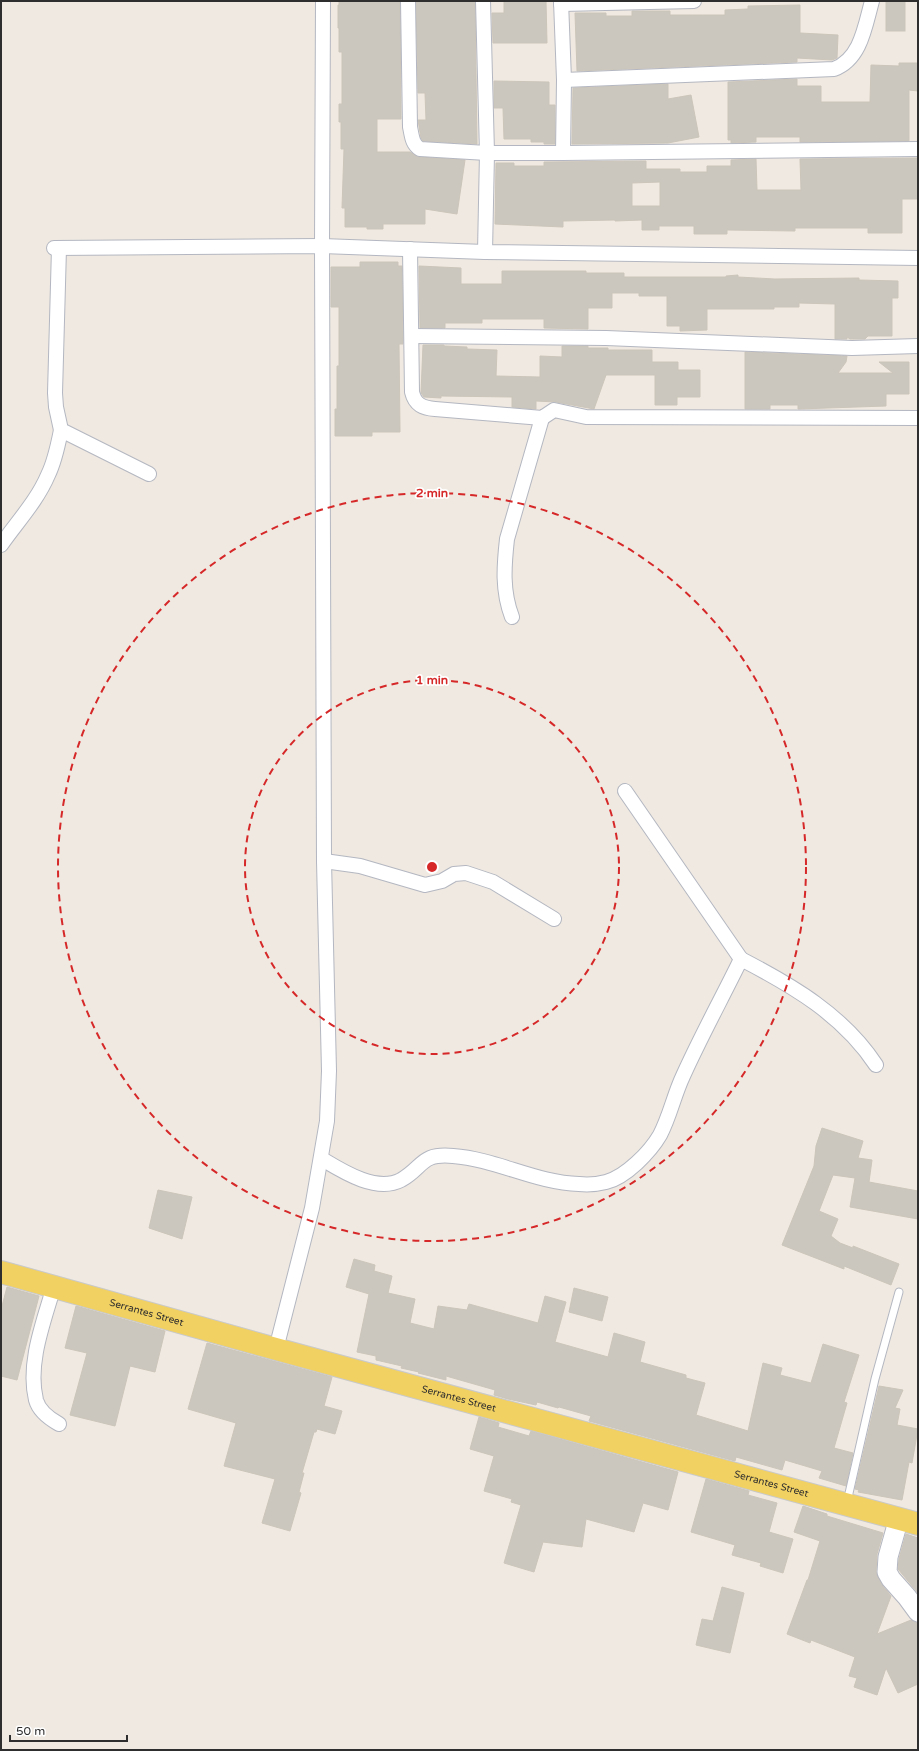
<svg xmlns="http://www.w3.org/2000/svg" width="919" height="1751" viewBox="0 0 919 1751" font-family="'Varela Round',sans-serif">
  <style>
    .building { fill: #cbc7bf; stroke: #cbc5ba; fill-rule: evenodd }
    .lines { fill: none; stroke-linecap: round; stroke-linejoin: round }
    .lane-casing { stroke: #b4b7c1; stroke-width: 9 }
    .street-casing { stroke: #b4b7c1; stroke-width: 16 }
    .secondary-casing { stroke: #b4b7c1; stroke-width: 21 }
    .primary-casing { stroke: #c9c9c9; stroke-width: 24 }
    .lane { stroke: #fff; stroke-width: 7 }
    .street { stroke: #fff; stroke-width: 14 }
    .secondary { stroke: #fff; stroke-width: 19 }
    .primary { stroke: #f2d163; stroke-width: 22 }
    .ring { fill: none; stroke: #d62828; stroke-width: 2; stroke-dasharray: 7 5 }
    .labels { text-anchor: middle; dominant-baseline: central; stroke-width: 3.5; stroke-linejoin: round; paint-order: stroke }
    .street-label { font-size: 10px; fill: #2e2e2e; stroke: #fff }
    .centre { fill: #d62828; stroke: #fff; stroke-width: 2 }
    .ring-label { font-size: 12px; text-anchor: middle; font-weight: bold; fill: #d62828; stroke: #fff; stroke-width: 3.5; stroke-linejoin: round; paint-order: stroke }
  </style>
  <rect width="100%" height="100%" fill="#efe9e1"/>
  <g class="building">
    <polygon points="339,1 400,1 401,119 377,119 377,152 410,152 419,157 465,160 457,214 425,209 425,224 383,224 383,229 367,229 367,227 345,227 345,208 342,208 344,149 341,149 341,122 339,122 339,104 342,104 342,52 339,52 339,28 338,28 338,5 339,5"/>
    <polygon points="416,1 475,1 477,144 423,141 421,138 418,120 426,120 425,93 418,93"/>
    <polygon points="504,1 546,1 547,43 493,43 492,13 504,13"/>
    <rect x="886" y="1" width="19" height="30"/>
    <polygon points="800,5 800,33 838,35 837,58 832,60 797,58 797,62 577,71 575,13 606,13 606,16 632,16 632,11 670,11 670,15 725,15 725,10 748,9 748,6"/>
    <polygon points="899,63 918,63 918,91 909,90 909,141 800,142 800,137 756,137 756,142 731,143 731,140 728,140 728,82 797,79 797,86 821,86 821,102 870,102 871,65 899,66"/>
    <polygon points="494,81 549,82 549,105 555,105 555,144 544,144 544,142 531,142 531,139 504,139 503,108 494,108"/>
    <polygon points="668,84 668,99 691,95 699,137 668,143 572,144 573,88"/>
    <path d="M918,158V199H902V233H868V228H795V231L727,230V234H694V226H659V230H642V220L615,221V220L563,221V227L495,224L496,163H514V166H544V162L646,161V169H680V172H707V166H731V160L756,159L757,190H801L800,159ZM660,182V206H632V183Z"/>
    <polygon points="360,262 398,262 398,266 402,266 403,344 399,344 400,432 372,432 372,436 335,436 335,409 337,409 337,366 339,366 339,307 331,307 331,267 360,267"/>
    <polygon points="419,266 461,268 461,284 502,284 502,271 586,271 586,273 624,273 624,277 726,277 726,276 738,275 738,277 775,279 859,278 859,280 898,281 898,298 892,298 892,336 868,336 865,339 850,339 847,337 847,339 835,339 835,304 799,303 799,307 774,307 774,309 707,309 707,330 680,331 680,326 667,326 667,296 639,296 639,293 612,293 612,308 588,308 588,329 544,328 544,319 482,319 482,323 445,323 445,328 420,328"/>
    <polygon points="423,345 444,345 444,346 467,347 467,349 497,350 496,376 540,377 540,356 562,357 562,346 588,346 588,348 608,348 608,350 652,350 652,362 678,362 678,370 700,370 700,397 677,397 677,405 655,405 655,375 606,375 594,409 556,402 536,401 536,409 512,407 512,397 441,396 441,398 424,397 421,393"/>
    <polygon points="745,352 847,356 846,362 838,373 893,373 879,362 909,362 909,394 886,394 886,406 798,409 798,405 770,405 770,409 745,409"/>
    <polygon points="822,1128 863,1141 858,1158 872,1160 869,1182 918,1191 918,1219 850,1207 855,1178 833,1175 819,1211 838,1219 831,1236 840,1243 853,1248 853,1246 899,1264 891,1285 844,1266 844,1269 782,1245 814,1166 816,1146"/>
    <polygon points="158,1190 192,1197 182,1239 149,1228"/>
    <polygon points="354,1259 375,1265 374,1271 392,1276 388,1293 415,1299 410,1323 434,1329 438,1306 467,1310 469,1304 538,1323 545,1296 566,1302 555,1342 608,1357 614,1333 645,1342 640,1362 686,1375 686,1378 705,1383 696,1415 748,1431 763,1363 782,1368 780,1375 811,1383 823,1344 859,1355 844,1402 847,1403 834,1448 853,1453 846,1486 819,1478 822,1471 785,1460 782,1470 736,1457 735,1461 589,1421 591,1416 559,1407 558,1408 537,1402 536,1405 508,1399 494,1395 495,1390 446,1376 446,1380 418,1373 419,1372 401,1368 402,1366 376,1360 376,1356 357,1352 369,1294 346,1287"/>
    <polygon points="7,1287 39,1296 17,1380 1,1376 1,1310"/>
    <polygon points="574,1288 608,1297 602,1321 569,1312"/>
    <polygon points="76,1306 165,1331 155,1372 130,1366 115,1426 70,1415 87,1353 65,1348"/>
    <polygon points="207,1343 332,1377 324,1406 342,1411 335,1434 317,1429 316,1432 314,1432 302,1473 304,1473 299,1492 301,1493 290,1531 262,1523 275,1479 224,1466 236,1423 188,1409"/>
    <polygon points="879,1386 903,1390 895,1408 900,1409 897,1425 918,1429 912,1463 909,1462 902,1500 858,1492 859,1490 855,1489"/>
    <polygon points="479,1417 499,1423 498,1427 529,1436 531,1431 678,1472 668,1510 643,1503 634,1532 586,1519 582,1547 543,1542 534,1572 504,1563 521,1505 511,1502 512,1499 484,1491 494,1456 470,1449"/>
    <polygon points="706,1479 749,1491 748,1495 777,1503 769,1532 793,1539 783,1573 760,1566 761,1563 732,1555 735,1545 691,1532"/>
    <polygon points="803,1506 827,1514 827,1516 883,1533 877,1554 876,1572 882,1585 891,1596 877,1634 911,1620 917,1623 918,1684 898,1693 886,1668 877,1695 854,1687 857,1678 849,1676 855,1657 811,1640 810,1643 787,1634 807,1580 808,1580 820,1541 794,1532"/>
    <polygon points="906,1534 918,1538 918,1593 898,1569 899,1559"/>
    <polygon points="722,1587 744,1593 730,1653 696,1645 702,1619 713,1621"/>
  </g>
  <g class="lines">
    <g class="lane-casing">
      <polyline id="lane" points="847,1502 875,1379 899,1292"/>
    </g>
    <g class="street-casing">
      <g id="street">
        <path d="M408,1L410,127C412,136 412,144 420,149L487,153H563L918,149"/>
        <polyline points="483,1 487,153 485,252"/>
        <polyline points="561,1 564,80 563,153"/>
        <polyline points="561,4 694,1"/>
        <path d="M564,80L834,69C861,59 865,26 872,1"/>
        <polyline points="54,248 322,246 485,252 918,258"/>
        <polyline points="59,248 55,393 56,407 61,430 149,474"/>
        <path d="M410,249L412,392C415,405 423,408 435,409L542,418L554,410L586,417L918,418"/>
        <polyline points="412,336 606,338 852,348 918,346"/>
        <path d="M1,545C17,522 37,501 48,475C55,461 58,445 61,430"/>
        <path d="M512,617C502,591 504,566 507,539L542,418"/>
        <polyline points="625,791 741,959"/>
        <polyline points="324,861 360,866 425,885 442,881 454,874 466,873 493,882 554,919"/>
        <path d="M322,1159C342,1171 376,1193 401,1180C424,1167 420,1153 453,1156C496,1159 536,1183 579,1184C588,1185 598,1184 606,1182C626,1177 650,1152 660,1135C670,1116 674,1095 683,1076C701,1036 722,998 741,959C793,986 843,1015 876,1065"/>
        <path d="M54,1286C44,1321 27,1363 36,1400C39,1411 50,1419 59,1424"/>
        <polyline points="276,1349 312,1208 327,1121 329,1071 324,861 322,246 323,1"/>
      </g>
    </g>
    <g class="secondary-casing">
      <polyline id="secondary" points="899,1518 888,1557 887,1572 891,1579 907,1597 918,1612"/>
    </g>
    <g class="primary-casing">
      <g id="primary">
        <path id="s1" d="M1,1272L276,1349L918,1524"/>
      </g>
    </g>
    <use href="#lane" class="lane"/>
    <use href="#street" class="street"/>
    <use href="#secondary" class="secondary"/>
    <use href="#primary" class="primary"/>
  </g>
  <g class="ring">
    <circle cx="432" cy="867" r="187"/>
    <circle cx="432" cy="867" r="374"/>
  </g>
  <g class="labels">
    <g class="street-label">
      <text stroke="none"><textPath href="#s1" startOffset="151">Serrantes Street</textPath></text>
      <text stroke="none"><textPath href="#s1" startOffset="475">Serrantes Street</textPath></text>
      <text stroke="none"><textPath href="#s1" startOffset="799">Serrantes Street</textPath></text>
    </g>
  </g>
  <circle cx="432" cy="867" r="6" class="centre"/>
  <g class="ring-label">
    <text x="432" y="497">2 min</text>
    <text x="432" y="684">1 min</text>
  </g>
  <rect width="919" height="1751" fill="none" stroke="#2e2e2e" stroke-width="4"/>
  <path d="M10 1735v6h117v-6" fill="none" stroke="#2e2e2e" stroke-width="2"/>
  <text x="16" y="1735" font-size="12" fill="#2e2e2e" stroke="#ffffff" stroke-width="3" paint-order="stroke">50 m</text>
</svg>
